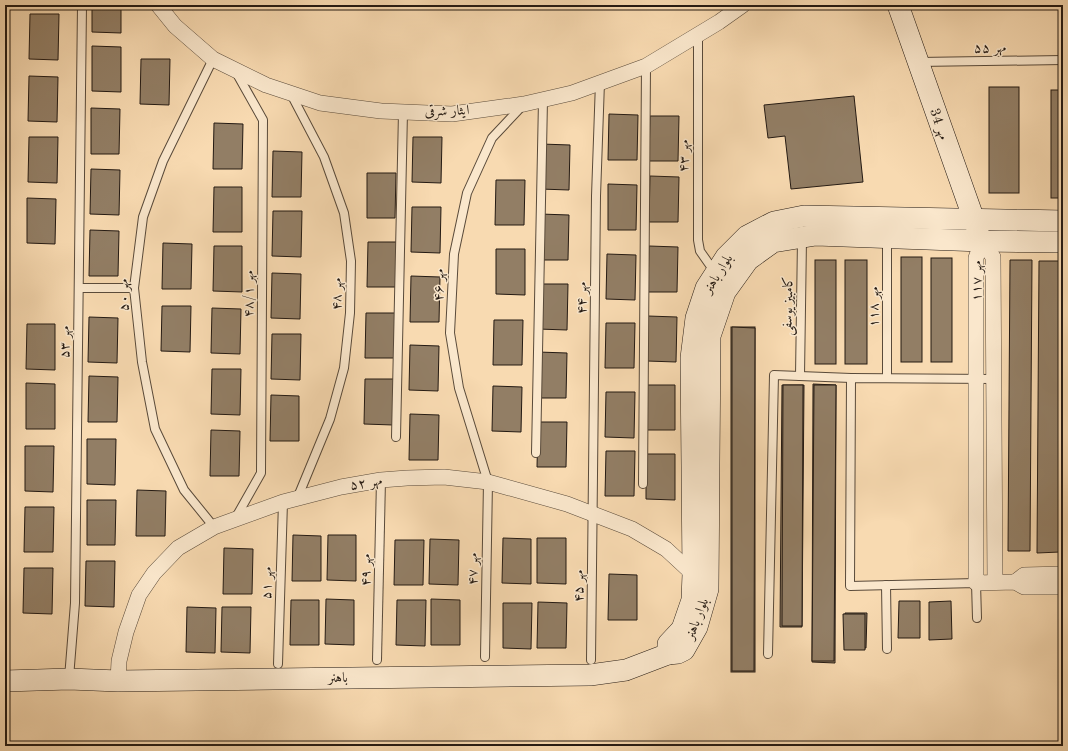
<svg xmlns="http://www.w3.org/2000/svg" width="1068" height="751" viewBox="0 0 1068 751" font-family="'Old Standard TT',Amiri,serif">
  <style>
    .building { fill: #927e65; stroke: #241a13 }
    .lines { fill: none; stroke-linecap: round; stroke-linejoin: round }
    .lane-casing { stroke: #594a3a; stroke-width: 10 }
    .street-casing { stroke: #594a3a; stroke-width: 16 }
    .secondary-casing { stroke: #241a13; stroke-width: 22 }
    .lane { stroke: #fae7cc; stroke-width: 8 }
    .street { stroke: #fae7cc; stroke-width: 15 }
    .secondary { stroke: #fae7cc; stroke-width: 21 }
    .labels { text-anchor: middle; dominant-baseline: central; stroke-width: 3; stroke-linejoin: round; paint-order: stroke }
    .street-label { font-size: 14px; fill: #241a13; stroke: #fae7cc }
  </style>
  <rect width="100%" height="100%" fill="#f8dab1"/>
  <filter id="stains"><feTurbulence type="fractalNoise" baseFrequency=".005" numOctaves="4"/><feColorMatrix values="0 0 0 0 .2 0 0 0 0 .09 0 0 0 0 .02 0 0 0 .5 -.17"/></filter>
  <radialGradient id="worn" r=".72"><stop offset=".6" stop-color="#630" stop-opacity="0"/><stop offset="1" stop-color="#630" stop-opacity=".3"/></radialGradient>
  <g class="building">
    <polygon points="92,5 121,5 121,33 92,32"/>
    <polygon points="30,14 59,14 58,60 29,59"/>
    <polygon points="92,46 121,47 121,92 92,91"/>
    <polygon points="141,59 170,59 169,105 140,104"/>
    <polygon points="29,76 58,77 57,122 28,121"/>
    <rect x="989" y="87" width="30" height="106"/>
    <rect x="1051" y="90" width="12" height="108"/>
    <polygon points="854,96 863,182 791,189 785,136 768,138 764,105"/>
    <polygon points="91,108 120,109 119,154 91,154"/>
    <polygon points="609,114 638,115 637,160 608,160"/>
    <polygon points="650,116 679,116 678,161 649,161"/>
    <polygon points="214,123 243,124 242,169 213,169"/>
    <polygon points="29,137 58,137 57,183 28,182"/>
    <polygon points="413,137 442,137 441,183 412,182"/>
    <polygon points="541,144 570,145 569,190 540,189"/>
    <polygon points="273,151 302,152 301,197 272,197"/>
    <polygon points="91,169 120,170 119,215 90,214"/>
    <polygon points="367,173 396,173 395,218 367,218"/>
    <polygon points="650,176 679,177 678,222 649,222"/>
    <polygon points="496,180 525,180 524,225 495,225"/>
    <polygon points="608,184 637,185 636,230 608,230"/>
    <polygon points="214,187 242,187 242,232 213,232"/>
    <polygon points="27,198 56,199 55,244 27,243"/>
    <polygon points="412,207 441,207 440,253 411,252"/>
    <polygon points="273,211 302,211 301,257 272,256"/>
    <polygon points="540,214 569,215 568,260 540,260"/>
    <polygon points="90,230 119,231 118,276 89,276"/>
    <polygon points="368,242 397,242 396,287 367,287"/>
    <polygon points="163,243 192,244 191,289 162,289"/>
    <polygon points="214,246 242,246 242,292 213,291"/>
    <polygon points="649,246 678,247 677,292 648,292"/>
    <polygon points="496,249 525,249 525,295 496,294"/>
    <polygon points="607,254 636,255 635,300 606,299"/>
    <rect x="901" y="257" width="21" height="105"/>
    <rect x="931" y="258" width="21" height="104"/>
    <rect x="815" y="260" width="21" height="104"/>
    <rect x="845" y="260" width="22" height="104"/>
    <polygon points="1010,260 1032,260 1030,551 1008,551"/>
    <polygon points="1039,261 1061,261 1060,552 1037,553"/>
    <polygon points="272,273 301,274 300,319 271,318"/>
    <polygon points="411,276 440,277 439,322 410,322"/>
    <polygon points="539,284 568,284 567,330 538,329"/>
    <polygon points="162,306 191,306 190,352 161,351"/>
    <polygon points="212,308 241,309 240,354 211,353"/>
    <polygon points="366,313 395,313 394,358 365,358"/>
    <polygon points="648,316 677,317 676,362 647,361"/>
    <polygon points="89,317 118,318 117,363 88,362"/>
    <polygon points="494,320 523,320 522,365 493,365"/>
    <polygon points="606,323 635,323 634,368 605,368"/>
    <polygon points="27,324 55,324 55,370 26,369"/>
    <rect x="731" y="327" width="24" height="345"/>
    <polygon points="732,327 755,328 754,671 732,671"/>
    <polygon points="272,334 301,334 300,380 271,379"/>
    <polygon points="410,345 439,346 438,391 409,390"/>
    <polygon points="538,352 567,353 566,398 537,398"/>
    <polygon points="212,369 241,369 240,415 211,414"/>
    <polygon points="89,376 118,377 117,422 88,422"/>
    <polygon points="365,379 394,379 393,425 364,424"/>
    <polygon points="26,383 55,384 55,429 26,429"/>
    <polygon points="813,384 836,385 835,663 812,662"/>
    <polygon points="647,385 675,385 675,430 646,430"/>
    <polygon points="782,385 804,385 802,627 780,627"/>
    <polygon points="783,385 803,385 802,626 782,626"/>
    <polygon points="814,385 836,385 834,661 812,661"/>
    <polygon points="493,386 522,387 521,432 492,431"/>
    <polygon points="606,392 635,392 634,438 605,437"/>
    <polygon points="271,395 299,396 299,441 270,441"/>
    <polygon points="410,414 439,415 438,460 409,460"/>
    <polygon points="538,422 567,422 566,467 537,467"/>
    <polygon points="211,430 240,431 239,476 210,476"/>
    <polygon points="87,439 116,439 115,485 87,484"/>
    <polygon points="25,446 54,446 53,492 25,491"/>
    <polygon points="606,451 635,451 634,496 605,496"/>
    <polygon points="646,454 675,454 675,500 646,499"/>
    <polygon points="137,490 166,491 165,536 136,536"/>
    <polygon points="87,500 116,500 115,545 87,545"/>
    <polygon points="25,507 54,507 53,552 24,552"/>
    <polygon points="293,535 321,536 321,581 292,581"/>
    <polygon points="328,535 356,535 356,581 327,580"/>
    <polygon points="503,538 531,539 531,584 502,583"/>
    <polygon points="537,538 566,538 566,584 537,583"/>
    <polygon points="430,539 459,540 458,585 429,584"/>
    <polygon points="395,540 424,540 423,585 394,585"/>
    <polygon points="224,548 253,549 252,594 223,594"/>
    <polygon points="86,561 115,561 114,607 85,606"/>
    <polygon points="24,568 53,568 52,614 23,613"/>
    <polygon points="609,574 637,575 637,620 608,620"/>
    <polygon points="326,599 354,600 354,645 325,644"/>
    <polygon points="431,599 460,600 460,645 431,645"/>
    <polygon points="291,600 319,600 319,645 290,645"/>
    <polygon points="397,600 426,600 425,646 396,645"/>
    <polygon points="899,601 920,601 920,638 898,638"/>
    <polygon points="951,601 952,639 929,640 929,602"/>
    <polygon points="538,602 567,603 566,648 537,648"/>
    <polygon points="503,603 532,603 531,649 503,648"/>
    <polygon points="187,607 216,608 215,653 186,652"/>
    <polygon points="222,607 251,607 250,653 221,652"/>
    <polygon points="845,613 867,613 866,648 845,647"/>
    <polygon points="843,614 865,614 865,650 844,650"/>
  </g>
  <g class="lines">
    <g class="lane-casing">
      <g id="lane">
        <polyline points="698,35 698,240 700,251 714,271"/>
        <polyline points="213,59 163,161 143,217 134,288 142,362 155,429 184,490 214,527"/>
        <polyline points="918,62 1063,60"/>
        <polyline points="291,94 324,157 344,213 351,261 350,313 344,368 330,419 297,499"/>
        <polyline points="887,237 887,378"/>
        <polyline points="79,288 134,288"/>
        <polyline points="800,376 802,239"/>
        <polyline points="396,437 403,112"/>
        <polyline points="536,453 543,100"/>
        <polyline points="643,484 646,66"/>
        <polyline points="235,519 261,473 263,120 236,72"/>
        <polyline points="886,585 887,649"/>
        <polyline points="977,618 976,583 850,586 851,378 994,379"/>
        <polyline points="768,654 774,375 851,378"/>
        <polyline points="485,657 488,482 459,388 450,333 454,254 467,193 492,138 523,105"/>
        <polyline points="377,660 381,480"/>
        <polyline points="591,660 596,196 600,82"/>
        <polyline points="278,664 283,502"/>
        <polyline points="69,678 75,603 82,5"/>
      </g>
    </g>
    <g class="street-casing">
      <g id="street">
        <polyline points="158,5 175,26 213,59 266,85 320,103 381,111 452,114 524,104 572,93 646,66 719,22 743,5"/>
        <polyline points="982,241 976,258 976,583 1015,582 1024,587 1063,587"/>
        <polyline points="982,241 993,257 995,582"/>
        <polyline points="1015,582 1024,575 1063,574"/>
        <polyline points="118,681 119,661 126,632 139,595 154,573 178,548 214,527 283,502 341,487 381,480 407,478 444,477 488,482 567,504 632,529 666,549 693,574"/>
      </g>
    </g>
    <g class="secondary-casing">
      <g id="secondary">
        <polyline points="898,5 978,231"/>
        <polyline points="668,654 668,644 682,629 692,600 693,574 691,358 696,318 706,288 726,257 747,236 774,222 804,216 1063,221"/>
        <polyline points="5,681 69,679 118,681 590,675 626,670 668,654 678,653 684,650 697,627 708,589 710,336 725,292 748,260 773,242 816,235 982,241 1063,242"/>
      </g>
    </g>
    <use href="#lane" class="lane"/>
    <use href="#street" class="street"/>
    <use href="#secondary" class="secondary"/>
  </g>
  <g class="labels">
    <g class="street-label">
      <text transform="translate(990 48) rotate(-1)">مهر ۵۵</text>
      <text transform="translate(447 111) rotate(-2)">ایثار شرقی</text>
      <text transform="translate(939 124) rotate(71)">مهر 34</text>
      <text transform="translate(684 156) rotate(-90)">مهر ۴۳</text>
      <text transform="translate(718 274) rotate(-58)">بلوار باهنر</text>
      <text transform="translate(977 281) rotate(-89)">مهر ۱۱۷</text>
      <text transform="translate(439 285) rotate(-88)">مهر ۴۶</text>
      <text transform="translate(249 294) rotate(-90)">مهر ۴۸/۱</text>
      <text transform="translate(337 294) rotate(-89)">مهر ۴۸</text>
      <text transform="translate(124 295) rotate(-91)">مهر ۵۰</text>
      <text transform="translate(582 298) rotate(-89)">مهر ۴۴</text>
      <text transform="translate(788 306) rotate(-89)">کامبیز یوسفی</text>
      <text transform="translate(874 307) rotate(-90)">مهر ۱۱۸</text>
      <text transform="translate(65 342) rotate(-89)">مهر ۵۳</text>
      <text transform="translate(366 483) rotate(-9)">مهر ۵۲</text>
      <text transform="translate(473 569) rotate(-89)">مهر ۴۷</text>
      <text transform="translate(366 570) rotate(-89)">مهر ۴۹</text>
      <text transform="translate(267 583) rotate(-88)">مهر ۵۱</text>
      <text transform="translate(579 586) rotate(-89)">مهر ۴۵</text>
      <text transform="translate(697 619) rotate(-69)">بلوار باهنر</text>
      <text transform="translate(338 678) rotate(-1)">باهنر</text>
    </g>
  </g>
  <rect width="1068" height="751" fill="none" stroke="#f8dab1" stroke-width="20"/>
  <rect x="6" y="6" width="1056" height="739" fill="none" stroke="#241a13" stroke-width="2"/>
  <rect x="10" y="10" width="1048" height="731" fill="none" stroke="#241a13"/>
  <rect width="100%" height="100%" filter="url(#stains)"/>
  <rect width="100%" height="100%" fill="url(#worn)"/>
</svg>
